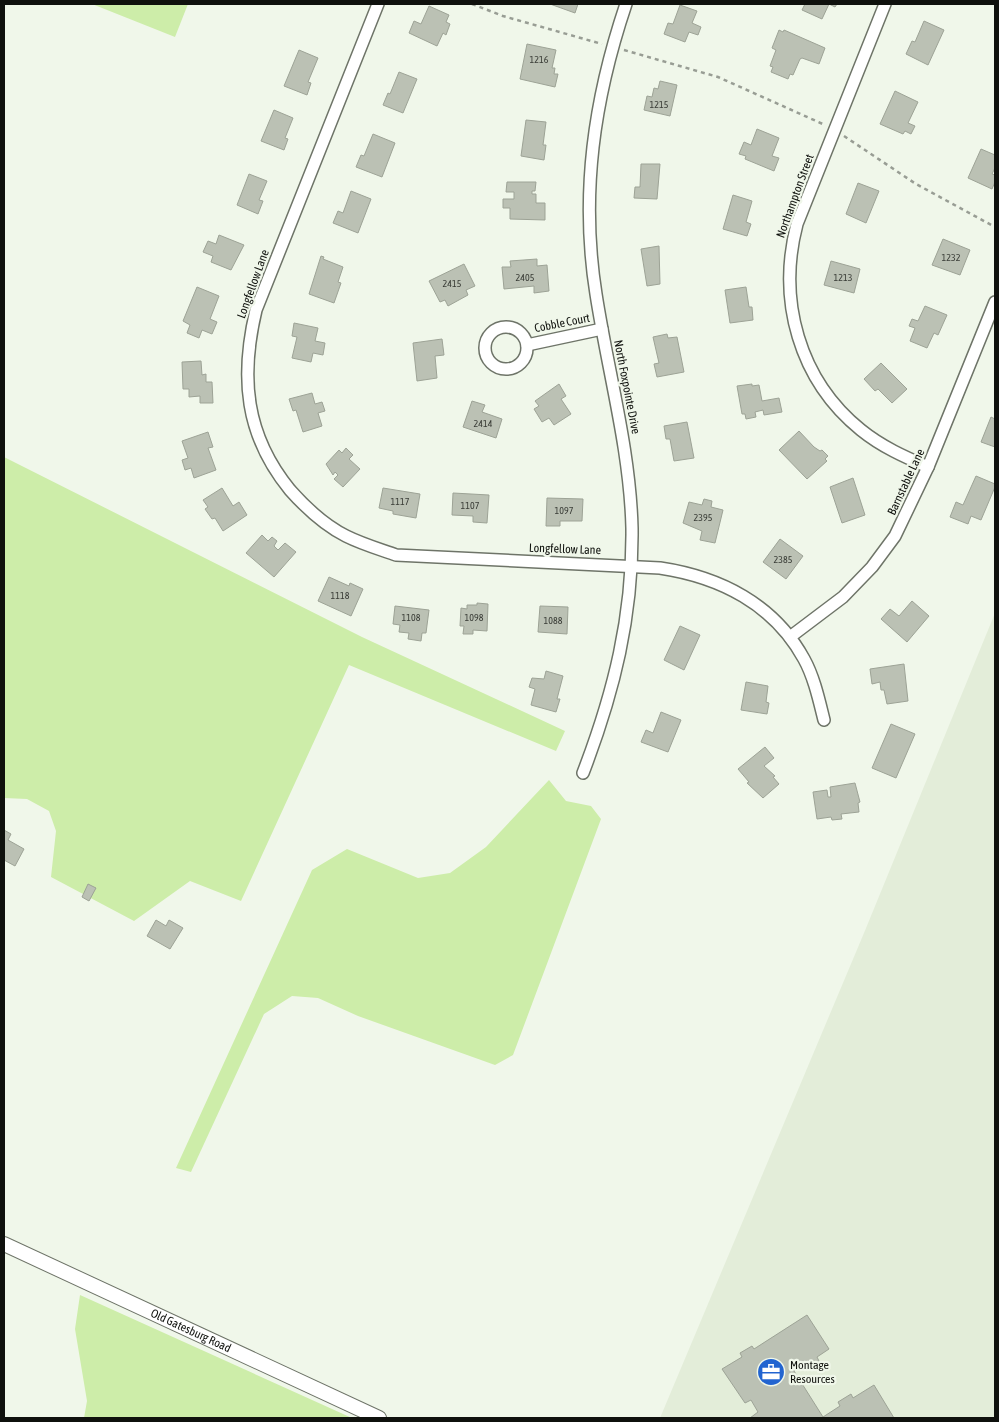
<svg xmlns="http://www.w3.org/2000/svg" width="999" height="1422" viewBox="0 0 999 1422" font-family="'Asap Condensed',sans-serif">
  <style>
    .built { fill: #e3edd9 }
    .green { fill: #cdeda9 }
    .building { fill: #bbc1b4; stroke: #9da396 }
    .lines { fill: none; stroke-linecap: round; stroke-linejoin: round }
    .minor-casing { stroke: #6e7468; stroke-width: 14 }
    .tertiary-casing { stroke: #6e7468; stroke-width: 16 }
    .path { stroke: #989d94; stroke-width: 2.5; stroke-dasharray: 4 4; stroke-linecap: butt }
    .minor { stroke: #fff; stroke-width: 11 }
    .tertiary { stroke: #fff; stroke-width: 14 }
    .labels { text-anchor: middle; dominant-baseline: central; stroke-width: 4.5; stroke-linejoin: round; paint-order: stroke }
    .number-label { font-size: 10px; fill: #3a3d37 }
    .street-label { font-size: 12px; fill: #0f110d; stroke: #f0f7ea }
    .poi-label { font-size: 12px; fill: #0f110d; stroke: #f0f7ea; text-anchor: start }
  </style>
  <rect width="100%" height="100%" fill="#f0f7ea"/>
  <polygon class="built" points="995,613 995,1418 660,1418 864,933"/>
  <g class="green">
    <polygon points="92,4 188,4 175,37"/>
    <polygon points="4,457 362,637 565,731 556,751 349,665 241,901 190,881 134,921 51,877 56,831 49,811 27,799 4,798"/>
    <polygon points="549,780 566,801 591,806 601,819 513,1055 495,1065 358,1016 318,998 292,996 264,1014 191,1172 176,1168 312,870 347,849 418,878 450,873 486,847"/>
    <polygon points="80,1295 352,1418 84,1418 87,1401 75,1329"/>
  </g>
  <g class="building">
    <polygon points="550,4 578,4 575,13"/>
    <polygon points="805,4 837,4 835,7 829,4 822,19 802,10"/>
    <polygon points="680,5 697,11 692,23 701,27 698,35 689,32 685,42 664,34 668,23 673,24"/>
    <polygon points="429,6 449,15 446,22 450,24 446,35 443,33 437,46 409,33 414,21 421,24"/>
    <polygon points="924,21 944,30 928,65 906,54 912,41 915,42"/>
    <polygon points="779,30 783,32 784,30 825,48 819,64 802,58 800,59 793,75 790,74 788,79 771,72 773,67 770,66 776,50 772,48"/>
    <polygon points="527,44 556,50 552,68 555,68 554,74 558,74 555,87 520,79"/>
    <polygon points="299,50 318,58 308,82 311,83 307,95 284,86"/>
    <polygon points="399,72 417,79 403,113 383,105 388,93 390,94"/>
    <polygon points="660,81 677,85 670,116 644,110 647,96 652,97 654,88 658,89"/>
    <polygon points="895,91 918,102 908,123 915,126 911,134 905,131 903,134 880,124"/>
    <polygon points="274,110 293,118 285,138 288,139 284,150 261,141"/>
    <polygon points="526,120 546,122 543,145 546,145 544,160 521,156"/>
    <polygon points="757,129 779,138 772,156 779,158 774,171 745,159 746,156 739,154 744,142 751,145"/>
    <polygon points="373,134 395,143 382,177 356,167 361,155 364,156"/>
    <polygon points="981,149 995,155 995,168 992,174 995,175 995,182 992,189 968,178"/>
    <polygon points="641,164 660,164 657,199 634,198 635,187 640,187"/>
    <polygon points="249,174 267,181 259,200 263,201 258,214 237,205"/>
    <polygon points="507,182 536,182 535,191 532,191 532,194 536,194 536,203 545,203 545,220 510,219 510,208 503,208 503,199 514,199 514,192 506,192"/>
    <polygon points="858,183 879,191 866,223 846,214"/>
    <polygon points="351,191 371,199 358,233 333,223 338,211 343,213"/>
    <polygon points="733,195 752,201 746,222 751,224 747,236 723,229"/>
    <polygon points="219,235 244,245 231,270 211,262 213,256 203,252 208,241 216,244"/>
    <polygon points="943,239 970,250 960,275 932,265"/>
    <polygon points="659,246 660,284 647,286 641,249"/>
    <polygon points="321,256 324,257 323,259 343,267 338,282 341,283 334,303 309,294"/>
    <polygon points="537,259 537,266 547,265 549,291 534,293 534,286 504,289 502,267 511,267 510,261"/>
    <polygon points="831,261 860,269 854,293 824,285"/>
    <polygon points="464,264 475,286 466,290 468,295 448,306 445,300 440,302 429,281"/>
    <polygon points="197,287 219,296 210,319 217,322 212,334 202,330 199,338 187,333 190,325 183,321"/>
    <polygon points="746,287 749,307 752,307 753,320 730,323 725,290"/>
    <polygon points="925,306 947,315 938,335 934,333 927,348 910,341 915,328 909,326 912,319 918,321"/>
    <polygon points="294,323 318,328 315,341 325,343 323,355 313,353 311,362 292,358 297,337 292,336"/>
    <polygon points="667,334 668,338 677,337 684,372 657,377 654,364 659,363 653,337"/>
    <polygon points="442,339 444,355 435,356 437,378 417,381 413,343"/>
    <polygon points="201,361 202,375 206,374 206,382 212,382 213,403 200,403 200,396 189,397 189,389 183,389 182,362"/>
    <polygon points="881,363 907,389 892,403 878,389 875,391 864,379"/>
    <polygon points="559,384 566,396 561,399 571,414 554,425 549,418 542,422 534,409 539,406 535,401"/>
    <polygon points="752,384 752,386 759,385 762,401 779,398 782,412 764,415 763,410 755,412 756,417 746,419 745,414 742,414 737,386"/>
    <polygon points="312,393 315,404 322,402 325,411 318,413 322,426 303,432 296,410 293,411 289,399"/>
    <polygon points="472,401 485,405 482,412 502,419 496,438 463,427"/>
    <polygon points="991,417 995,419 995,447 981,442"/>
    <polygon points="687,422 694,458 674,461 670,439 666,439 664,426"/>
    <polygon points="799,431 814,447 820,451 822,450 828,456 825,459 827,461 807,479 779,450"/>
    <polygon points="208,432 213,447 208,448 216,470 194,478 191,468 185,470 182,460 188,458 182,441"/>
    <polygon points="346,448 353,455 349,459 360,469 343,487 334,479 338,475 335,472 333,475 326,464 339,450 342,453"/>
    <polygon points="976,476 995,484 995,487 981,520 971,516 968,524 950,517 956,502 963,505"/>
    <polygon points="853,478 865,515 842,523 830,487"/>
    <polygon points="222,488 233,506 239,502 247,515 223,531 215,518 212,519 205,509 208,507 203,500"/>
    <polygon points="383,488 420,494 416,518 393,514 393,511 379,508"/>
    <polygon points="453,493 489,495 487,523 473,522 473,516 452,515"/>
    <polygon points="547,498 583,499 582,521 560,521 560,526 546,526"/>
    <polygon points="704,499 712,501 711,507 723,510 715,543 700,540 702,531 683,523 689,502 702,505"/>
    <polygon points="262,535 268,541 272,537 277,541 274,546 278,550 285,543 296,552 274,577 246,553"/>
    <polygon points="780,539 803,556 786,579 763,562"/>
    <polygon points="329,577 349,586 350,583 363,589 351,616 318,601"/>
    <polygon points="912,601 929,616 907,642 881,619 890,609 899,616"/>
    <polygon points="477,603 488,604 487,631 473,630 473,634 463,634 464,626 460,626 461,608 467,609 467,605 477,605"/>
    <polygon points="395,606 429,610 426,633 422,633 421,641 408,639 409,633 399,632 400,625 393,624"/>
    <polygon points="540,606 568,607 567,634 538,632"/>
    <polygon points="680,626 700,635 684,670 664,660"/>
    <polygon points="904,664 908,701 887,704 884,690 881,690 880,682 872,684 870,669"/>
    <polygon points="546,671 563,676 557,699 560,699 556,712 531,705 535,689 529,687 532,678 544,679"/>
    <polygon points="746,682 768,686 766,702 769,703 767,714 741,710"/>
    <polygon points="661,712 681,720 668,752 641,742 646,730 653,733"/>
    <polygon points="891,724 915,734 896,778 872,768"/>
    <polygon points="765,747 774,758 764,766 775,776 773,777 779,784 763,798 747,783 749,782 738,769"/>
    <polygon points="855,783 860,802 858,803 859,812 841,814 842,819 832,820 831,817 817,819 813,792 827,790 828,797 831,797 830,787"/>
    <polygon points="4,830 11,834 8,840 24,849 15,866 4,860"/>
    <polygon points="88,884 96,888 89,901 82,897"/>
    <polygon points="156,920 166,926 169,920 183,928 170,949 147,936"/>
    <polygon points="807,1315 829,1349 817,1357 820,1363 808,1370 805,1365 794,1371 823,1417 840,1406 838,1402 851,1394 853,1398 874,1385 894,1418 750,1418 758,1412 751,1400 745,1403 722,1369 742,1357 740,1353 752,1346 754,1349"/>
  </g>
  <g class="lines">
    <g class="minor-casing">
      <g id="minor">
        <path d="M378,4L256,310C240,377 245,435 290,490C306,508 324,525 346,536C362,544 379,549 396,555L660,568C720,577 774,604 804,659C814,677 819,700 824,720"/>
        <path d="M885,4L797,224C777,300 799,380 861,430C882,447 905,457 928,467"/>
        <circle cx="506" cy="348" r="21"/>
        <polyline points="527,345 602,329"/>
        <polyline points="790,637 843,597 872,567 895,536 928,467 995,302"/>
        <path d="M583,773C614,692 633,616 632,528C630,449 608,372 596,294C580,194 594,99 626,4"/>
      </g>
    </g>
    <g class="tertiary-casing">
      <g id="tertiary">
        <path id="s1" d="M4,1244L379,1418"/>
      </g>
    </g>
    <g class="path">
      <polyline points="472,4 503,16 602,44"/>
      <polyline points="624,50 718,77 825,125"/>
      <polyline points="844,136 916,184 995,227"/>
    </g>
    <use href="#minor" class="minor"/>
    <use href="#tertiary" class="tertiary"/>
  </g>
  <defs>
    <g id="office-disc" transform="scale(1.4375)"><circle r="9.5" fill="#2264d0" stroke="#f0f7ea"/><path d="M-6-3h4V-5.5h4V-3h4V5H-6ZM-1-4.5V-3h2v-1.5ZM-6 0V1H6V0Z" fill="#fff"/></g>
  </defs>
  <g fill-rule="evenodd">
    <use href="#office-disc" x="771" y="1372"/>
  </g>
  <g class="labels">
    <g class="number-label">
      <text x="539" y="59">1216</text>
      <text x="659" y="104">1215</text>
      <text x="951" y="257">1232</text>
      <text x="525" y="277">2405</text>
      <text x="843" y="277">1213</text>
      <text x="452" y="283">2415</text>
      <text x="483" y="423">2414</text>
      <text x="400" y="501">1117</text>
      <text x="470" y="505">1107</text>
      <text x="564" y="510">1097</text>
      <text x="703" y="517">2395</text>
      <text x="783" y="559">2385</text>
      <text x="340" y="595">1118</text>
      <text x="411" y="617">1108</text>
      <text x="474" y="617">1098</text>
      <text x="553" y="620">1088</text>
    </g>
    <g class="street-label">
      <text transform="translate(795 196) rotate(-70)">Northampton Street</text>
      <text transform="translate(253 284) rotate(-70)">Longfellow Lane</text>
      <text transform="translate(562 323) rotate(-11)">Cobble Court</text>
      <text transform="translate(627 387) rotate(79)">North Foxpointe Drive</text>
      <text transform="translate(906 482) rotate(-65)">Barnstable Lane</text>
      <text transform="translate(565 549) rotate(2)">Longfellow Lane</text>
      <text stroke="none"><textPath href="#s1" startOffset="206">Old Gatesburg Road</textPath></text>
    </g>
    <g class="poi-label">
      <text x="790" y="1365">Montage<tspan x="790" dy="14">Resources</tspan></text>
    </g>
  </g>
  <rect width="999" height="1422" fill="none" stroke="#0f110d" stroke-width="10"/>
</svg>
